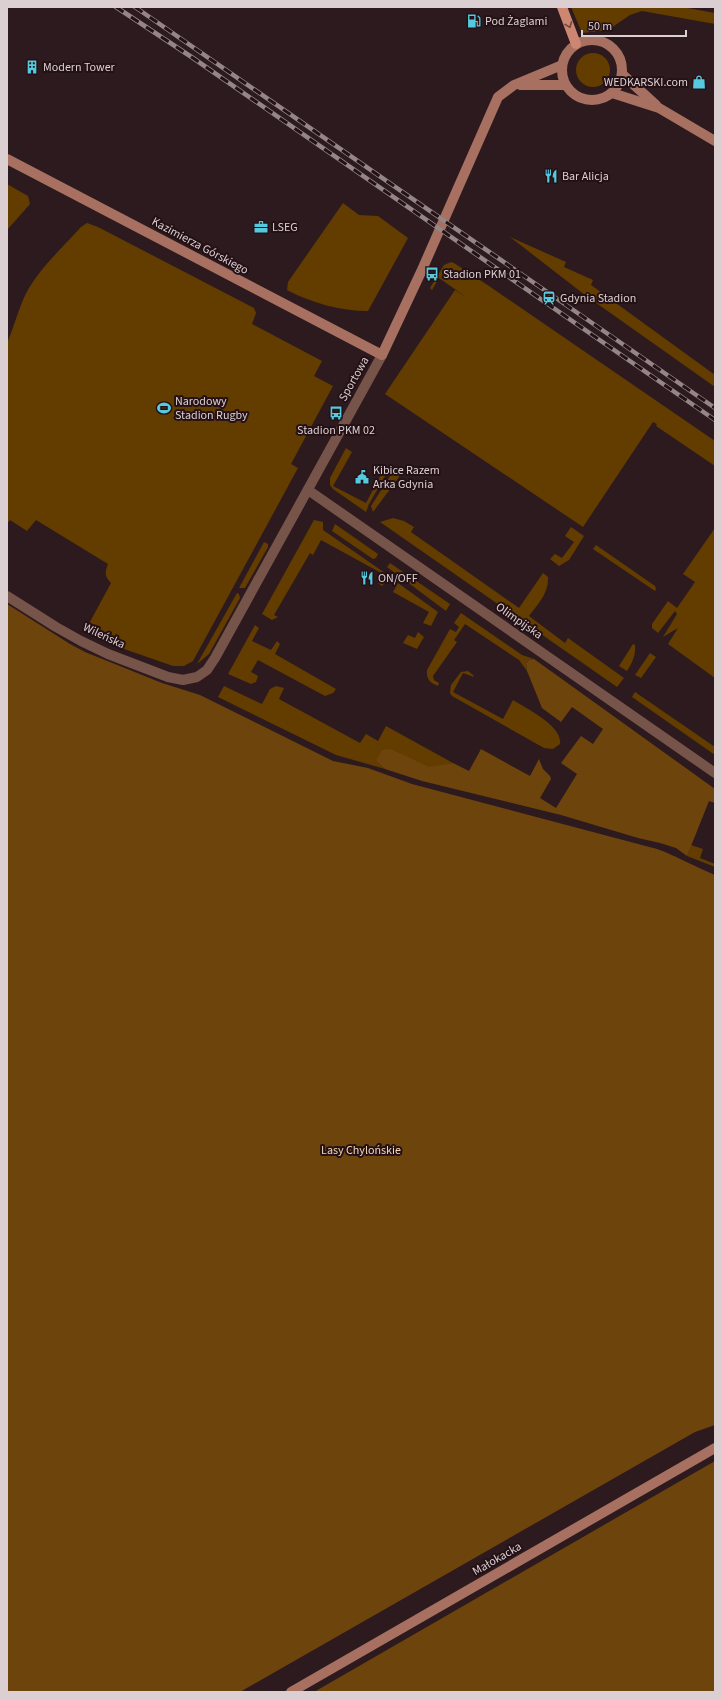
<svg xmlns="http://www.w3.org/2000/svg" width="722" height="1699" viewBox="0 0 722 1699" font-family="'Source Sans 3',sans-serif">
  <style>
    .green { fill: #633c00 }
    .forest { fill: #6d440b }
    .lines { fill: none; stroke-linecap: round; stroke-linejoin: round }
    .street { stroke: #765449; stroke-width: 10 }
    .secondary { stroke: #a77060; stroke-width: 10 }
    .primary { stroke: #cd8671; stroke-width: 10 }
    .rail-casing { stroke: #948587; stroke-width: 4.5 }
    .rail { stroke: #231115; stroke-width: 3; stroke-dasharray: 9; stroke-linecap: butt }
    .oneway { stroke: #6f463e }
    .labels { text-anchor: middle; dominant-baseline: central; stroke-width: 4; stroke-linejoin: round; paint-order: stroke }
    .poi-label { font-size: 12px; fill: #dccfd1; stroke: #231115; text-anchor: start }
    .street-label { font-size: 12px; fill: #dccfd1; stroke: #231115 }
    .park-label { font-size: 12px; fill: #f6d7b6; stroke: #231115 }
  </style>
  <rect width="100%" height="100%" fill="#2d1a1e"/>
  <g class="green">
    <polygon points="571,7 682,7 715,13 715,24 642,11 630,15 608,30 582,33"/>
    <circle cx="593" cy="70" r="17"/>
    <polygon points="7,184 28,196 30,204 7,230"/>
    <path d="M343,203L359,215L378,216L408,238L368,311C340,311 312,303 287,290L288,282Z"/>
    <path d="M87,223L98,227L254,308L256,313L252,324L322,361L314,376L333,386L291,464L298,468L193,661L184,666H173L104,642L85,631L111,583C104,576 105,572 108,564L36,520L27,531L10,520L9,522L7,521V343C15,325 19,305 29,288C42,266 63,247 81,227Z"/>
    <polygon points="510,237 566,262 564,267 593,280 591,285 715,375 715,387 585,295"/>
    <polygon points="451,262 454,263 489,286 715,441 715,466 656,426 657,424 653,422 583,527 385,394 455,290 466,297 439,278 432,290 430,288 444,265"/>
    <polygon points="346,448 352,452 333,486 366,503 384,469 388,471 369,504 366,512 333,489 330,485 330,478"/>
    <polygon points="394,470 398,473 399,477 373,512 371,506"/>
    <path d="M393,518L404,521L414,527L411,532L519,608L543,573L548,577C549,593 538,604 529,616L565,643L568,638L624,678L617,687L380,522Z"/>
    <polygon points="314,520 323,522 323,530 385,573 387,580 382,586 378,583 383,574 321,540 313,555 310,553 274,615 278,617 272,620 262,614"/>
    <polygon points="335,524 378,554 376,558 373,559 332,531"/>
    <polygon points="571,527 584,536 569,560 559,566 550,559 555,554 562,558 574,542 565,536"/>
    <polygon points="715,528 715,678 668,644 678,628 663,637 677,614 675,611 658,633 652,628 652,624 668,601 677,608 695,582 683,574"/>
    <polygon points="264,542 268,544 268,547 245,588 239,588"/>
    <polygon points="596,545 655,586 656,589 655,591 593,549"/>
    <polygon points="390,563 450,604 446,611 387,567"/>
    <polygon points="398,583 438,612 431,626 423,623 429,612 393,592"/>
    <polygon points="237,593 239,594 240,598 209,654 197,664"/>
    <path d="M461,613L522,655L534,659L529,660L526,663L527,671L519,660L465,624L454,640L457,642L433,676L434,680L439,683L438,686C430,683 426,679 427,670L450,629L456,632L459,627L454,623Z"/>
    <polygon points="255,625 259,628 252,641 271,650 277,641 280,644 275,654 336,689 333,693 325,696 258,660 251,672 258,676 256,682 251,684 228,674"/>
    <polygon points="418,632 424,637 417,649 403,643 408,635 415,638"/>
    <path d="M633,644L635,645C636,655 632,663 627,671L619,666Z"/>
    <polygon points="650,653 656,657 641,678 635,675"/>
    <path d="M468,671L473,675L474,677L463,673L453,692L503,719L513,700C527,709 563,726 560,744L553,749L544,748L452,696L450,693L451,685L461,672Z"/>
    <polygon points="224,686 262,704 270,689 276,686 284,688 279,699 360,743 366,734 378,741 386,726 453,763 429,768 392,749 376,761 385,769 336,755 218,697"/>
    <polygon points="635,692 715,747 715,755 632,697"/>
    <polygon points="691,845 703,849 700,858 715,864 715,867 687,856"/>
  </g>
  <g class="forest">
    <path d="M7,604L70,644L85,652L162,683L200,695L333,761L368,768L412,784L657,849C677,856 695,867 715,875V1425L695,1432L240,1692H7Z"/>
    <polygon points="534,659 715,789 715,803 709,801 687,856 676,848 660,843 638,838 561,815 422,781 385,769 376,761 382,750 392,749 429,767 453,763 469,771 481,749 530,776 539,759 543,769 550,776 551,779 540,798 556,808 577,774 561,763 581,736 593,744 603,729 572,707 561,722 542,708 527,671 526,663 529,660"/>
    <polygon points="715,1461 715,1692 314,1692"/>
  </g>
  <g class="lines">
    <g class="street">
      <polyline points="308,490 715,773"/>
      <polyline points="7,596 56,627 81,641 108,654 168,677 183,680 197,677 207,670 215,658 382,355"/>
    </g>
    <g class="secondary">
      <circle cx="592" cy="70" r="30"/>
      <polyline points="622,74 656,105"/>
      <polyline points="520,85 565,85"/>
      <polyline points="612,93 659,108 715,141"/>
      <polyline points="7,159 382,355 421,272 498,97 514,85 562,65"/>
      <polyline points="291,1692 715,1448"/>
    </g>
    <polyline class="primary" points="562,7 576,44"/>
    <g class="rail-casing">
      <g id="rail">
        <polyline points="116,7 193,58 715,420"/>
        <polyline points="135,7 715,408"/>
      </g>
    </g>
    <use href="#rail" class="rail"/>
  </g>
  <defs><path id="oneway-chevron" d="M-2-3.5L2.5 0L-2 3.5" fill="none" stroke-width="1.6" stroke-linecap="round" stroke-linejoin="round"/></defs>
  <use class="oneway" href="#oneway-chevron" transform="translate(569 25) rotate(69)"/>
  <defs>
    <g id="fuel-bare" transform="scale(1.08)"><path d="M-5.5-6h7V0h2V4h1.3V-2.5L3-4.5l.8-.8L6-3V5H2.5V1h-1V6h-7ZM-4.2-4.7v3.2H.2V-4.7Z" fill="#55cadf" stroke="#231115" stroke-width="2.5" paint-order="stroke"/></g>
    <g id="building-bare" transform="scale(1.08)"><path d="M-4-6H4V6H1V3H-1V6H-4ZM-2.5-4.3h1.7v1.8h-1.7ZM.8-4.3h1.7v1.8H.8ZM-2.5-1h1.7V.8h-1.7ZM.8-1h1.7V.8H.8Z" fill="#55cadf" stroke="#231115" stroke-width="2.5" paint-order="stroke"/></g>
    <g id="shop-bare" transform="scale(1.08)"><path d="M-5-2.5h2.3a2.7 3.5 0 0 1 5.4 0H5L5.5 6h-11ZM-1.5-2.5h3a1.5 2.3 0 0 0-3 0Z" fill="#55cadf" stroke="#231115" stroke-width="2.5" paint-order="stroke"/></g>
    <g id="restaurant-bare" transform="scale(1.08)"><path d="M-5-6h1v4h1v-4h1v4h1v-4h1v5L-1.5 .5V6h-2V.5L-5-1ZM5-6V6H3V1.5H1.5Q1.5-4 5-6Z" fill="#55cadf" stroke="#231115" stroke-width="2.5" paint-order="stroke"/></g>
    <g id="office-bare" transform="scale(1.08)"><path d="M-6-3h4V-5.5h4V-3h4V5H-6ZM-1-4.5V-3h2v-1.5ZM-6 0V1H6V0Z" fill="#55cadf" stroke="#231115" stroke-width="2.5" paint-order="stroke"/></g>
    <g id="bus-bare" transform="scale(1.08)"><path d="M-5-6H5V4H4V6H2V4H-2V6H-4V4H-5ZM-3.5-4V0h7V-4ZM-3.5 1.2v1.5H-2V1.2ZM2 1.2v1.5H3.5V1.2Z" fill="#55cadf" stroke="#231115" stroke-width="2.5" paint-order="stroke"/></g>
    <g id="station-bare" transform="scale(1.08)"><path d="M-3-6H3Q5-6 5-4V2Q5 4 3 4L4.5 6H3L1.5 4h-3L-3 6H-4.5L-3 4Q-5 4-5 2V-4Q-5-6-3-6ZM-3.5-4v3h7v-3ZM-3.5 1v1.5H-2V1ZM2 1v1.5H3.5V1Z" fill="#55cadf" stroke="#231115" stroke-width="2.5" paint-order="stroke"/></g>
    <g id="stadium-bare" transform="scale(1.08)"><path d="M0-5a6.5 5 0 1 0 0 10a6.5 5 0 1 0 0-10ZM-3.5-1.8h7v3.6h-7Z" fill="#55cadf" stroke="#231115" stroke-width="2.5" paint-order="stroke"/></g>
    <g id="civic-bare" transform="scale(1.08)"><path d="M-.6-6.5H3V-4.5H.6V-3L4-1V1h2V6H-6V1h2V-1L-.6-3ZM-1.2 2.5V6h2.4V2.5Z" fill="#55cadf" stroke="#231115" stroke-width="2.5" paint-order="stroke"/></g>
  </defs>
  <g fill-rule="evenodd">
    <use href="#fuel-bare" x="474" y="21"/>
    <use href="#building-bare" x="32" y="67"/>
    <use href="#shop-bare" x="699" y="82"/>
    <use href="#restaurant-bare" x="551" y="176"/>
    <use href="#office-bare" x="261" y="227"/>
    <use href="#bus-bare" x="432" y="274"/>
    <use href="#station-bare" x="549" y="298"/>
    <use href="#stadium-bare" x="164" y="408"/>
    <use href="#bus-bare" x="336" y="413"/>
    <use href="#civic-bare" x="362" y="477"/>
    <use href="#restaurant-bare" x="367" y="578"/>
  </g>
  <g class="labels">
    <g class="poi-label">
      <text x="485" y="21">Pod Żaglami</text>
      <text x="43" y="67">Modern Tower</text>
      <text x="688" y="82" text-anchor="end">WEDKARSKI.com</text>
      <text x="562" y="176">Bar Alicja</text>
      <text x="272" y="227">LSEG</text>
      <text x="443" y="274">Stadion PKM 01</text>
      <text x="560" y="298">Gdynia Stadion</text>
      <text x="175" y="401">Narodowy<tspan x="175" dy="14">Stadion Rugby</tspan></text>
      <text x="336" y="430" text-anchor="middle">Stadion PKM 02</text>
      <text x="373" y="470">Kibice Razem<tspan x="373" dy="14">Arka Gdynia</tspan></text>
      <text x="378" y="578">ON/OFF</text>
    </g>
    <g class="street-label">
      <text transform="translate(200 246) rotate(28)">Kazimierza Górskiego</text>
      <text transform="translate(354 379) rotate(-61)">Sportowa</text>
      <text transform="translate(519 621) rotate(35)">Olimpijska</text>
      <text transform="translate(104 636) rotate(25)">Wileńska</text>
      <text transform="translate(497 1559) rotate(-30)">Małokacka</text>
    </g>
    <g class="park-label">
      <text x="361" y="1150">Lasy Chylońskie</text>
    </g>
  </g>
  <rect width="722" height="1699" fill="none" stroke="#dccfd1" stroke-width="16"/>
  <path d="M582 30v6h104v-6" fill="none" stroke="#dccfd1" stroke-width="2"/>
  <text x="588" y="30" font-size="12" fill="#dccfd1" stroke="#231115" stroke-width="3" paint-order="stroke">50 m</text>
</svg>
